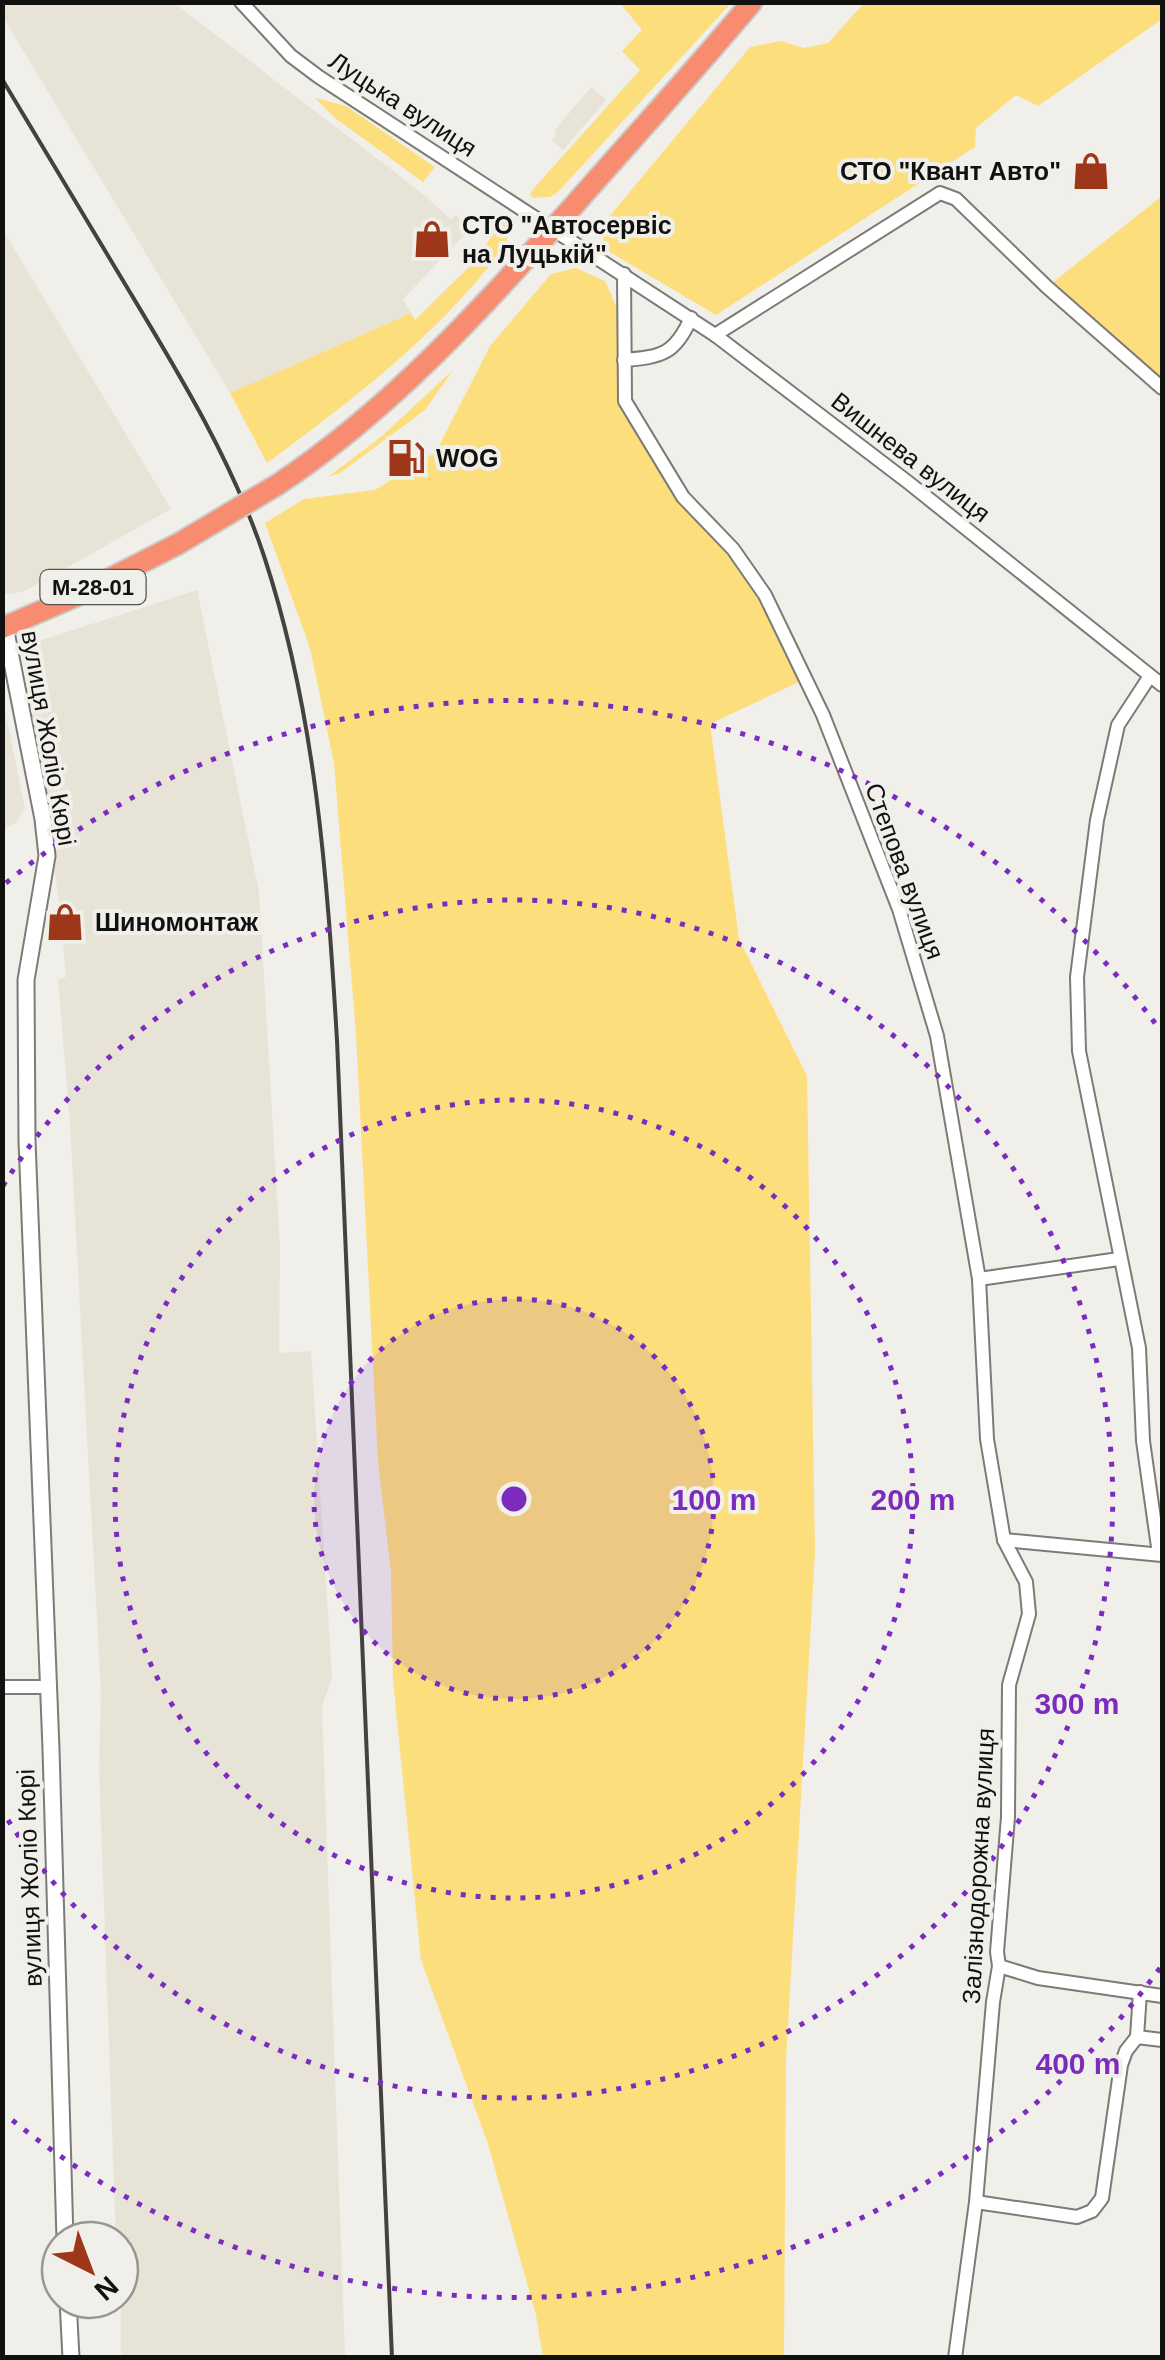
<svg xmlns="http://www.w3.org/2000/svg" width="1165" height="2360" viewBox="0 0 1165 2360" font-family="Arial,sans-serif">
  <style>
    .built { fill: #e7e3d7 }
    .green { fill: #fdde7c }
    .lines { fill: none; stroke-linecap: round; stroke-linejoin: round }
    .minor-casing { stroke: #7c7b76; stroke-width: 16 }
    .tertiary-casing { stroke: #7c7b76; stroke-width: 19 }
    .trunk-casing { stroke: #cbcbca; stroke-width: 24 }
    .minor { stroke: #fff; stroke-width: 12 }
    .tertiary { stroke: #fff; stroke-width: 15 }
    .trunk { stroke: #f88c70; stroke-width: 20 }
    .rail { stroke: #434240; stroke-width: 4 }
    .trunk-bridge-casing { stroke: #cbcbca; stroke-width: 24; stroke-linecap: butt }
    .trunk-bridge { stroke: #f88c70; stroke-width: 20 }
    .ring { fill: none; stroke: #7b2cbf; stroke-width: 5; stroke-dasharray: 5 10 }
    .labels { text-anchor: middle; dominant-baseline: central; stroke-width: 8; stroke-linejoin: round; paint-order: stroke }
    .shield { fill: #f1efea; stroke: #545451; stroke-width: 2.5 }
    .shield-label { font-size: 22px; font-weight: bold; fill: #11110f }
    .street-label { font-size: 25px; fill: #11110f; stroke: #f1efea }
    .poi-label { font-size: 25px; font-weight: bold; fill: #11110f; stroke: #f1efea; text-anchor: start }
    .centre { fill: #7b2cbf; stroke: #f1efea; stroke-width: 5 }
    .ring-label { font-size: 30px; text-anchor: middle; font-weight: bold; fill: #7b2cbf; stroke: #f1efea; stroke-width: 8; stroke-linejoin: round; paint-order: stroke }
  </style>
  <rect width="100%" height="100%" fill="#f1efea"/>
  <g class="built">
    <polygon points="3,3 174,3 418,190 451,219 456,215 470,229 403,299 411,313 230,393 3,17"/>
    <polygon points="591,87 606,100 563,150 552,141 557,134 554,131"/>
    <polygon points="3,230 171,509 25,591 12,594 2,594"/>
    <polygon points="197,590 259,892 280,1247 279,1353 311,1351 332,1677 322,1707 345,2357 121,2357 120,2240 116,2240 99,1767 101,1693 70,1124 58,979 66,977 61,915 23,657 36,642"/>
    <polygon points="2,697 25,808 16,823 3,829"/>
  </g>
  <g class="green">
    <polygon points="620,3 731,3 558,192 550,197 533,198 530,194 535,187 640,70 622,51 642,30"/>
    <polygon points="864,3 1162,3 1162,19 1038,106 1016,95 976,128 975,147 716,315 608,251 599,229 750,47 781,41 804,48 828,43"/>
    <polygon points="315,98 346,106 435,167 423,182 335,118"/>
    <polygon points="1162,196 1162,388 1047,287"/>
    <path d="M502,219L508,220L507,243C443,331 354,399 267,463L230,393L411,313L415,320L477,259Z"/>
    <polygon points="576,268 605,281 625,326 623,387 683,497 733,549 805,679 710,724 739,939 807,1076 815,1552 786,2060 784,2357 543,2357 536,2315 488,2144 421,1960 393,1680 391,1573 378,1461 356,1034 334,763 310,648 265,523 304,499 375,490 436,452 490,346 551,274"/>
    <polygon points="453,370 425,410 340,473 328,477 382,436"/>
  </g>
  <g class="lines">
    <g class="minor-casing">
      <g id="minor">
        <polyline points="241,2 291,56 319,77 715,335 909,483 1162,685"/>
        <polyline points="624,274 625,401 683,497 733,549 765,595 823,715 899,909 937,1036 979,1279 987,1439 1004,1540 1026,1582 1029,1614 1009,1685 1008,1817 997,1952 999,1966 993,2002 976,2202"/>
        <polyline points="715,335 940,193 956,199 1047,287 1162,388"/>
        <path d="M624,360C662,357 675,354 691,318"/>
        <polyline points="1150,676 1118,725 1097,820 1077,977 1079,1051 1139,1348 1143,1441 1159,1554"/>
        <polyline points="979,1279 1119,1259"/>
        <polyline points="1004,1540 1162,1555"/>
        <polyline points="2,1687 48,1687"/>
        <polyline points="999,1966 1038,1978 1162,1996"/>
        <polyline points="1137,2037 1162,2040"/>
        <polyline points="955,2358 976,2202 1077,2217 1092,2211 1102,2198 1121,2065 1126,2051 1137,2037 1140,1992"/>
      </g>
    </g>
    <g class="tertiary-casing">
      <g id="tertiary">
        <polyline points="5,627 43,819 47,856 26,980 27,1141 51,1749 65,2240"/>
        <polyline points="68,2300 71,2358"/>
      </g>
    </g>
    <g class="trunk-casing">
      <g id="trunk">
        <path d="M277,485C393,408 484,306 576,203C635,136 695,70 752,2"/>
        <polyline points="2,628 74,597 178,544"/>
      </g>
    </g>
    <use href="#minor" class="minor"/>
    <use href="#tertiary" class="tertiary"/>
    <use href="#trunk" class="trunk"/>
    <path class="rail" d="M2,79C45,151 88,222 131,294C181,377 233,463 264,556C316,714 327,876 337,1040L392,2358"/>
    <g class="trunk-bridge-casing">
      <polyline id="trunk-bridge" points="178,544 277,485"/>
    </g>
    <use href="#trunk-bridge" class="trunk-bridge"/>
  </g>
  <circle cx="514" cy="1499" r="200" fill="#7b2cbf" fill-opacity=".12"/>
  <g class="ring">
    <circle cx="514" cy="1499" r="200"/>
    <circle cx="514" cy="1499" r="399"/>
    <path d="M3 1186A599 599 0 1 1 3 1812"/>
    <path d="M1160 1968A798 798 0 0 1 6 2115M6 883A798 798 0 0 1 1160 1030"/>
  </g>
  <defs>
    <g id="shop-bare" transform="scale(3)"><path d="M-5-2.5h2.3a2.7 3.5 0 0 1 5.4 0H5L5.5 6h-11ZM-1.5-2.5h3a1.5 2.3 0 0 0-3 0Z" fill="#9e3619" stroke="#f1efea" stroke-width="2.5" paint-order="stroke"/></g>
    <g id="fuel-bare" transform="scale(3)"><path d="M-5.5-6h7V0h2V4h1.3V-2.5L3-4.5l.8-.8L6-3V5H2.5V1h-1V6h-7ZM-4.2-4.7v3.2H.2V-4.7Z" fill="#9e3619" stroke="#f1efea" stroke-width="2.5" paint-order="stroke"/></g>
  </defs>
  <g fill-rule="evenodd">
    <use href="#shop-bare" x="1091" y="171"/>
    <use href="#shop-bare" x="432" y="239"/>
    <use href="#fuel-bare" x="406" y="458"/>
    <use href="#shop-bare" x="65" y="922"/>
  </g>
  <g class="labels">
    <rect class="shield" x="40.5" y="570" width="105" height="34" rx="8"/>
    <g class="shield-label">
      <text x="93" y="587">М-28-01</text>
    </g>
    <g class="street-label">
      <text transform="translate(403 104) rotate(33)">Луцька вулиця</text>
      <text transform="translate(911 457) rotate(38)">Вишнева вулиця</text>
      <text transform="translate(49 738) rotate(80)">вулиця Жоліо Кюрі</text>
      <text transform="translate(905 871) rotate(70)">Степова вулиця</text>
      <text transform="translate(978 1866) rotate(-87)">Залізнодорожна вулиця</text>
      <text transform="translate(29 1878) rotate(-92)">вулиця Жоліо Кюрі</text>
    </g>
    <g class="poi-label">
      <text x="1061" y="171" text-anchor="end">СТО "Квант Авто"</text>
      <text x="462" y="225">СТО "Автосервіс<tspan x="462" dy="29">на Луцькій"</tspan></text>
      <text x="436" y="458">WOG</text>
      <text x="95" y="922">Шиномонтаж</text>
    </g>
  </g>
  <circle cx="514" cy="1499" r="15" class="centre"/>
  <g class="ring-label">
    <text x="714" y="1510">100 m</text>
    <text x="913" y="1510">200 m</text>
    <text x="1077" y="1714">300 m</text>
    <text x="1078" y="2074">400 m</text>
  </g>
  <rect width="1165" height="2360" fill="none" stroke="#11110f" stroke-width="10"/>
  <g transform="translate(90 2270) rotate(138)"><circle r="48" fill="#f1efea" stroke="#979692" stroke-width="2.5"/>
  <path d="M0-8L18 38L0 25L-18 38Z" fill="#9e3619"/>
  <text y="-15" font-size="28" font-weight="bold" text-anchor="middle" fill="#11110f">N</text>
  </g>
</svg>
